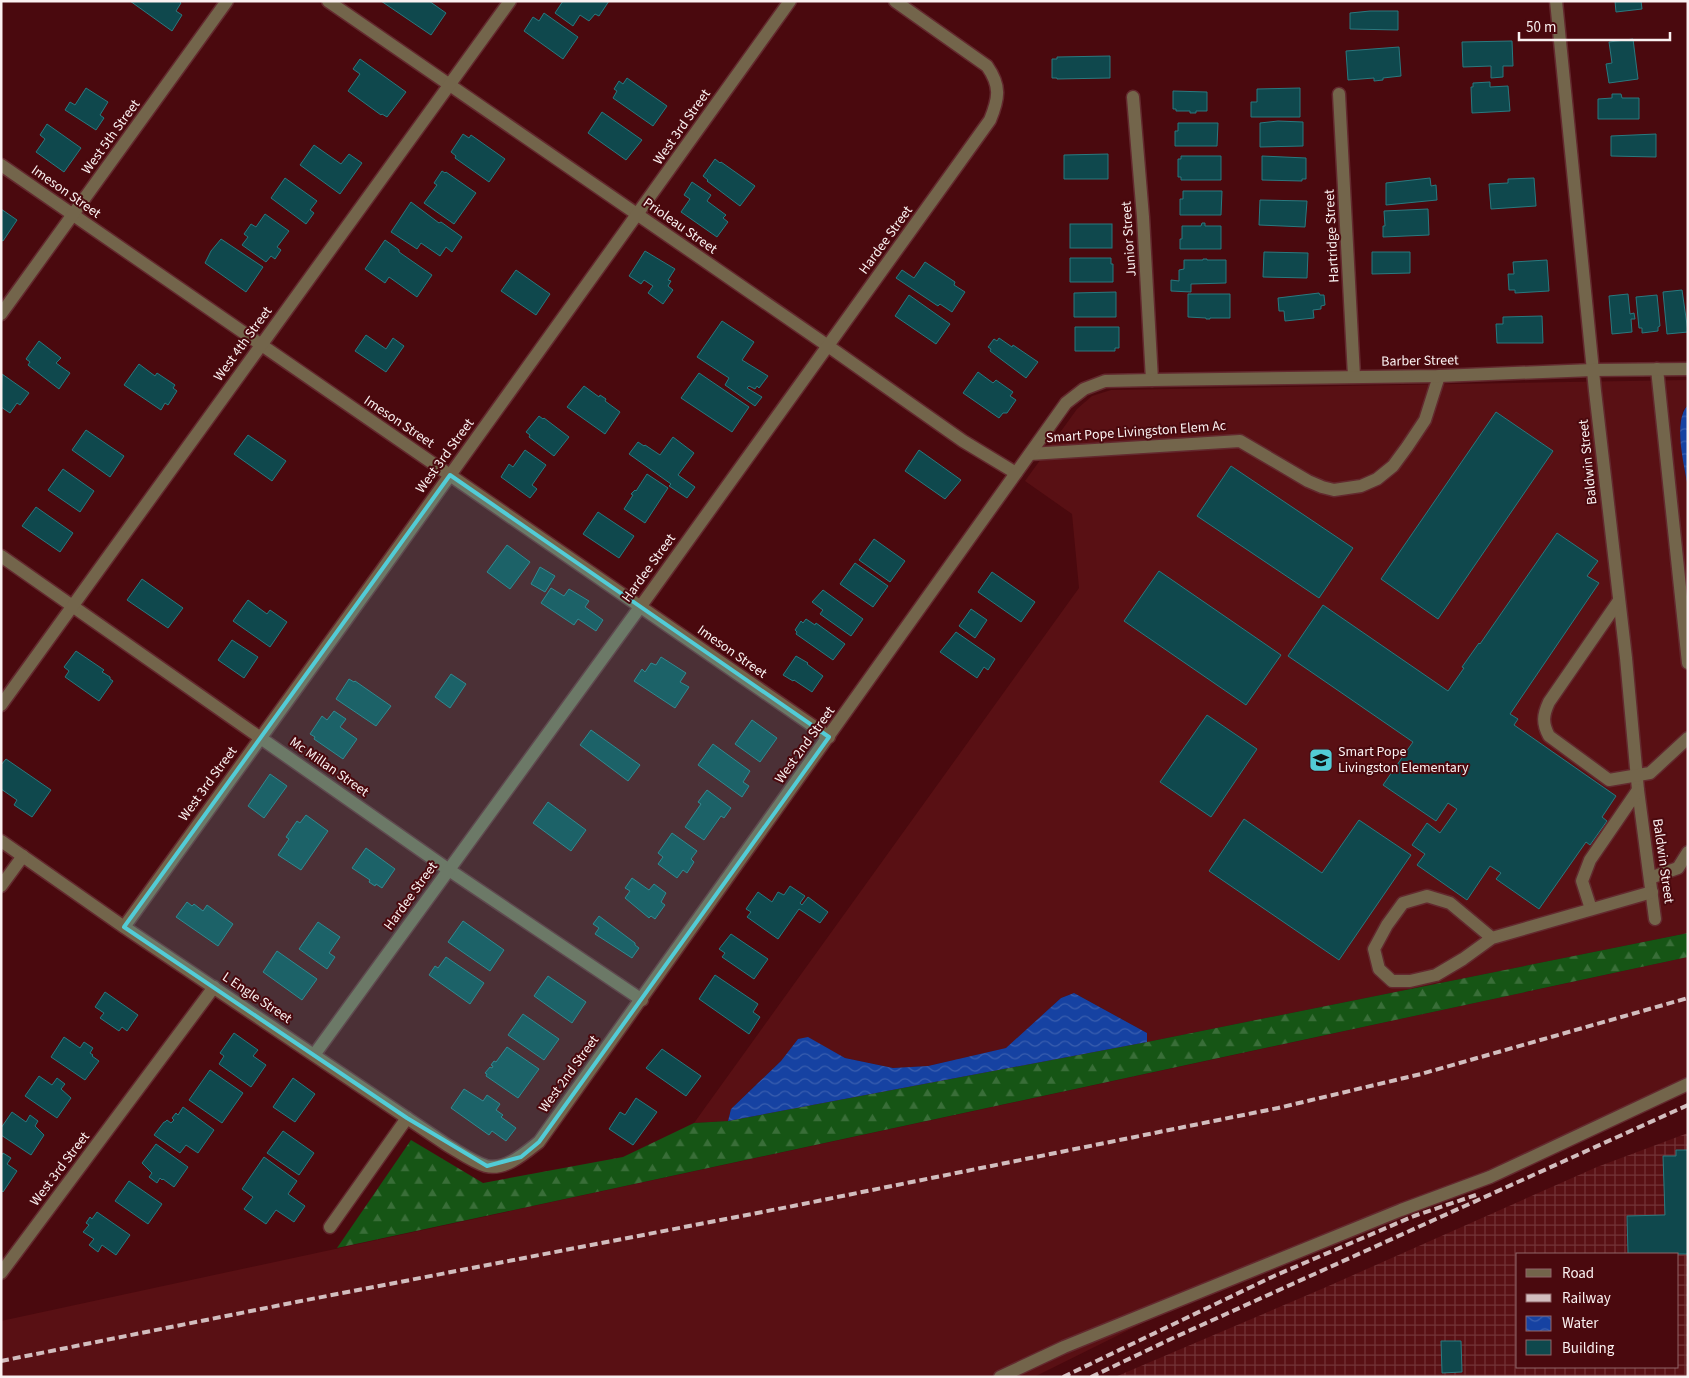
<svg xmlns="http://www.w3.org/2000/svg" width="1689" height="1378" viewBox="0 0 1689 1378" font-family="'Source Sans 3',sans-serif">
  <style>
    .built { fill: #591014 }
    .industrial { fill: url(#industrial-grid); fill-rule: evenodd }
    .forest { fill: url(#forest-firs) }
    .water { fill: url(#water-waves) }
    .building { fill: #0f484d; stroke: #2a797f }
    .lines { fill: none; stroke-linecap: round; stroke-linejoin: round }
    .minor-casing { stroke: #63292e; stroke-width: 15 }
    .minor { stroke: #73654b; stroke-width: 12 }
    .rail { stroke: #d2bdbe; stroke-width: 4; stroke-dasharray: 8 4; stroke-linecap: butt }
    .marked { fill: #52ccd6; fill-opacity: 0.2; stroke: #52ccd6; stroke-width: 4; stroke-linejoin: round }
    .labels { text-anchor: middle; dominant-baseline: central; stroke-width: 4; stroke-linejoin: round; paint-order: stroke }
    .street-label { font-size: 14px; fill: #faf1f1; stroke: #4a090e }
    .poi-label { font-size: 14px; fill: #faf1f1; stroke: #4a090e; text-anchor: start }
  </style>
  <defs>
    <pattern id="industrial-grid" width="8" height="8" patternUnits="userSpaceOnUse" patternTransform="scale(1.25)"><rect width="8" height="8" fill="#591014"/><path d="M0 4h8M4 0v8" fill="none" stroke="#723337"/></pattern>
    <pattern id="forest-firs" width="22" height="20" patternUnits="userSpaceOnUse" patternTransform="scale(1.25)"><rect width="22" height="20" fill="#165515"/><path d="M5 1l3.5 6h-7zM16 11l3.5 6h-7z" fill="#396e38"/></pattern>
    <pattern id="water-waves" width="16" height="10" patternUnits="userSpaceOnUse" patternTransform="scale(1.25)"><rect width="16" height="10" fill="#1642a2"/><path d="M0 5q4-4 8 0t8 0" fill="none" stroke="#395eaf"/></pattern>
  </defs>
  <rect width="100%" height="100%" fill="#4a090e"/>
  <g class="built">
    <polygon points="1688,380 1688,405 1683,410 1680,423 1681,446 1688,488 1688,933 1147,1042 1147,1033 1074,993 1061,998 1007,1048 928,1066 893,1068 845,1058 808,1038 798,1039 781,1061 731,1109 728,1121 694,1123 1079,588 1072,514 1025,481 1077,409 1092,396 1111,390"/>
    <polygon points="1688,957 1688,1086 1157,1316 1034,1377 1,1377 1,1321"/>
  </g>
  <path class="industrial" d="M1688,1133V1377H1115L1324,1288L1597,1167ZM1518,1254H1678V1367H1518Z"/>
  <polygon class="forest" points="1688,933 1688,957 337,1248 411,1140 483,1183 623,1157 694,1123 728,1121 1147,1042"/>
  <g class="water">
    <path d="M1688,405V488C1685,467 1672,421 1688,405Z"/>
    <polygon points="1074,993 1147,1033 1147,1042 728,1121 731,1109 781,1061 798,1039 808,1037 845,1058 893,1068 928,1066 1006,1048 1061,998"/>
  </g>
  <g class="building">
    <polygon points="130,1 179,1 181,3 176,11 182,15 172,31"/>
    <polygon points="381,1 429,1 446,13 431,35"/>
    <polygon points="563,1 609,1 599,16 595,14 589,21 580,15 573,26 555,13"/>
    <polygon points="1615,1 1641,1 1642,9 1616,12"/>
    <polygon points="1370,11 1398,11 1398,30 1350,29 1350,13"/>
    <polygon points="544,13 578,37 563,59 524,31 533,17 539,21"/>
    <polygon points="1633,39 1638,79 1609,83 1606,64 1612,63 1609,42"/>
    <polygon points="1512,41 1513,66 1503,66 1503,77 1491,78 1491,66 1463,67 1462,42"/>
    <polygon points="1399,47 1401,76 1383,78 1383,80 1374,81 1374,78 1348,80 1346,51"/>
    <polygon points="1110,56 1110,78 1057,79 1057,78 1052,78 1052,59 1057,59 1057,57"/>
    <polygon points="360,59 406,92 387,117 382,114 381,115 348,91 360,74 353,69"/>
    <polygon points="627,78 667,106 653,126 613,98 617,91 614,89 619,81 623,84"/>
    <polygon points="1490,82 1490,87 1508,86 1510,111 1472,113 1471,87 1473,87 1473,83"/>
    <polygon points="86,88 108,102 100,115 104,118 96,130 65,110 70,102 75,105"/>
    <polygon points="1300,88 1300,117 1251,117 1251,102 1257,102 1257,89"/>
    <polygon points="1173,91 1207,92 1207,111 1196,111 1196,113 1190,113 1190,111 1176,111 1176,109 1173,109"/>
    <polygon points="1612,94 1621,94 1622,98 1639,98 1639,119 1598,119 1598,99 1612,98"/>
    <polygon points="602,112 642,140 626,160 588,133"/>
    <polygon points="1278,121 1303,122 1303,146 1260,147 1260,123"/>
    <polygon points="1178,123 1218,123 1217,146 1175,146 1175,131 1178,131"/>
    <polygon points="47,124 81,148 64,172 36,152 45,139 40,135"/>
    <polygon points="463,134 469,138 471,135 505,159 489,182 455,158 456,156 451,152"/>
    <polygon points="1656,134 1656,157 1611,156 1611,136"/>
    <polygon points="314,145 341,164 349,154 362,163 340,194 300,165"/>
    <polygon points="1108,154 1108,179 1064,179 1064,155"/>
    <polygon points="1181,156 1221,156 1221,180 1181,180 1181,177 1178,177 1178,159 1181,159"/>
    <polygon points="1262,156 1306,158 1306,179 1302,179 1302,181 1262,180"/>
    <polygon points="715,159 720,163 721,162 755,186 740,206 707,181 708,180 703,176"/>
    <polygon points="442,171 445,173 446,172 476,193 454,224 424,203 437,185 434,183"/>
    <polygon points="285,178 317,201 310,210 314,213 306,224 271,198"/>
    <polygon points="1430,178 1431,186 1436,185 1437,200 1386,205 1386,183"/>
    <polygon points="1534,178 1536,206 1491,209 1489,184 1508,183 1508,179"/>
    <polygon points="692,182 711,195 707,201 726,215 723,218 728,222 717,237 681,212 690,199 684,195"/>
    <polygon points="1183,191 1222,191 1221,215 1180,215 1180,199 1183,199"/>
    <polygon points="1260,200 1307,201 1305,227 1259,225"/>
    <polygon points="411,202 439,223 441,222 462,237 452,252 446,247 440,256 421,243 417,249 391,232"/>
    <polygon points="1,209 17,220 3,241 1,240"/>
    <polygon points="1428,209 1429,235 1383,237 1383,226 1385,226 1384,211"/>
    <polygon points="265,214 289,231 277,247 281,250 275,259 271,256 266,262 242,245 248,237 244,234 251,224 256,227"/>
    <polygon points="1202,223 1205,223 1205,226 1221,226 1221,249 1180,249 1180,239 1182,239 1182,226 1201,226"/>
    <rect x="1070" y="224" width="42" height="24"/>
    <polygon points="221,239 263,267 246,292 205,263 211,251"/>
    <polygon points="385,240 399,250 399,252 432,275 417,297 389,277 385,283 365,269"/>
    <polygon points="645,251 675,269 668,280 671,281 668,286 673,290 663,304 648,293 653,286 644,280 641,284 629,276"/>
    <polygon points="1264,252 1308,253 1307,278 1263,277"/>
    <polygon points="1372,252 1410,252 1410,273 1372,274"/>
    <polygon points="1070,258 1111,258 1111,264 1113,264 1113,282 1070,282"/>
    <polygon points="1203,259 1207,259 1207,260 1226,260 1226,283 1191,284 1191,292 1171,291 1171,280 1179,281 1179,270 1184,269 1184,260 1203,260"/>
    <polygon points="1547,260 1549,291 1515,293 1515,290 1509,290 1508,274 1514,274 1513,262"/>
    <polygon points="925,262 955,282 954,285 965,292 952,312 940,304 938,306 896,278 902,270 914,278"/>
    <polygon points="516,270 550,294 536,315 501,291"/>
    <polygon points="1682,290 1688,332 1667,334 1663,292"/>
    <polygon points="1116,292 1116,317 1074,317 1074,293"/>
    <polygon points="1319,293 1320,295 1324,295 1325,305 1321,306 1321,309 1313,310 1314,318 1285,321 1284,311 1279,311 1278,298"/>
    <polygon points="1188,294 1230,294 1230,318 1210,318 1210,319 1206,319 1206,318 1188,317"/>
    <polygon points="1628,294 1630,314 1634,313 1635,319 1631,319 1632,332 1612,334 1609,296"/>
    <polygon points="909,295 950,324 936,344 895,316"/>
    <polygon points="1657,295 1660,326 1658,327 1658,331 1642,333 1642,328 1639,328 1636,297"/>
    <polygon points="1542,316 1543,343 1497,343 1496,324 1503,324 1503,317"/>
    <polygon points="722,321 754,342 742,360 768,376 759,388 757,386 755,389 749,386 747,388 762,397 755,406 725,385 729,378 697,357"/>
    <polygon points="1075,327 1119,327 1119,348 1115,348 1115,351 1075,351"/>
    <polygon points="366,335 386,349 393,338 404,346 386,372 355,351"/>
    <polygon points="999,338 1012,347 1013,345 1038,362 1026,378 990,351 991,349 988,347 994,339 997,341"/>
    <polygon points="39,341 61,358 56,363 70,373 59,389 28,365 30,362 26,359"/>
    <polygon points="139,364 155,376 157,373 175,385 173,388 177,391 168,405 165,403 161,410 124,385"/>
    <polygon points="978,372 993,383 996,380 1013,392 1010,396 1016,400 1007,413 1003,413 999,418 963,393"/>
    <polygon points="699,373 749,407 732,432 681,398"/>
    <polygon points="2,374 29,393 20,405 17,403 10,413 1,407"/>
    <polygon points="584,386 599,397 600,395 606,399 605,401 620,412 605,434 567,407"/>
    <polygon points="1496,412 1553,451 1438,619 1381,579"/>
    <polygon points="539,416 543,419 544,418 569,437 554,456 529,437 530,435 526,432"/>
    <polygon points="86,430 124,456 110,477 72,450"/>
    <polygon points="248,435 286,461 272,481 234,454"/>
    <polygon points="673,437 694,453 678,475 695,487 687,498 669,486 671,484 629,454 638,442 644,446 645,445 660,455"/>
    <polygon points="525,450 546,465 532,485 537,489 530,498 501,477 509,464 513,467"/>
    <polygon points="919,450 961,480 945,499 905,471"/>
    <polygon points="1231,466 1353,548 1319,598 1197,516"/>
    <polygon points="63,469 94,491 80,512 48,490"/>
    <polygon points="647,474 668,488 645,523 624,509 633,495 631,494 635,490 636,491"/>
    <polygon points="36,507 73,533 60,552 22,526"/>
    <polygon points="598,512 634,536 619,558 583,534"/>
    <polygon points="1557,533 1598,561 1587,576 1599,583 1510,714 1518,719 1514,725 1616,796 1602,817 1607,821 1590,845 1586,842 1539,909 1496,879 1501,873 1490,866 1467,900 1417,865 1425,854 1412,845 1427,823 1440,833 1457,809 1448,803 1436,821 1383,785 1413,742 1288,656 1323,605 1448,691 1464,668 1462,667 1479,643 1480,644"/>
    <polygon points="874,539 905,561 890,582 859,560"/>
    <polygon points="507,545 530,562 510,589 487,572"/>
    <polygon points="855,563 888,586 873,607 840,584"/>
    <polygon points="540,567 555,576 545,592 531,584"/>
    <polygon points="1159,571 1281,655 1246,705 1124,621"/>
    <polygon points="992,572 1035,602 1021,622 978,592"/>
    <polygon points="142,579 183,608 168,628 127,600"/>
    <polygon points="551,588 564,596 569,589 589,601 585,607 603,620 596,631 578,619 574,625 541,603"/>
    <polygon points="823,590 863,619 851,636 820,614 823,610 812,602"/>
    <polygon points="248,600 267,614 270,610 287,622 270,647 233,621"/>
    <polygon points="971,609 987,620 975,638 959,626"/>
    <polygon points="806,619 815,625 816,623 845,644 833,660 796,634 797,632 795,630 801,621 803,623"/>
    <polygon points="956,632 995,659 988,670 984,667 977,678 940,652"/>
    <polygon points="232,640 258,657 244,678 218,660"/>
    <polygon points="76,651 104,670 102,672 110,677 110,679 113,681 99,701 65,677 69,671 64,667"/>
    <polygon points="796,656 808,663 807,664 823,676 812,692 794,680 793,681 783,675"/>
    <polygon points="661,657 686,673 680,682 689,687 675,708 634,681 642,669 645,672 651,663 656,665"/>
    <polygon points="451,674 466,684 450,708 435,697"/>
    <polygon points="349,679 354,682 355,681 391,706 376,726 336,699"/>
    <polygon points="334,711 346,719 340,727 357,739 343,759 314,739 315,737 310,734 322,716 327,720"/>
    <polygon points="1207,715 1257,749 1211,817 1160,782"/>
    <polygon points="752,720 777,738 760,762 735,744"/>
    <polygon points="591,730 640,765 628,781 580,745"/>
    <polygon points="713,744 750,771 743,782 749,786 742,797 698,765"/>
    <polygon points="6,759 51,790 32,817 14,805 17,800 1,789 1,765"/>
    <polygon points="270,774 287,786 264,818 248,806"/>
    <polygon points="707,790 731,808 724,818 721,816 704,840 685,827 701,804 698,802"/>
    <polygon points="548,802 586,830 571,851 533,823"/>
    <polygon points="306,815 328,831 301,870 278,855 289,839 286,837 297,821 300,823"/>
    <polygon points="1244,819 1322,873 1359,820 1411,855 1339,960 1209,871"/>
    <polygon points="672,833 697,851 691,859 694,862 687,873 683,870 677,878 658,864 663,857 658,853"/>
    <polygon points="366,848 395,869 382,888 376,884 375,886 369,882 370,880 352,868"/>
    <polygon points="632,878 649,890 654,884 666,893 661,902 665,905 655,919 651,916 649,918 625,898 630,891 625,888"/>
    <polygon points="790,886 805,896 800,903 802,905 808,897 828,912 820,923 799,909 778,939 747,917 751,912 746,909 758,892 772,902 778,892 784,895"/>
    <polygon points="187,902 192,906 194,904 203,911 207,905 233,924 218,946 176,917"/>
    <polygon points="599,916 635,943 635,945 639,948 632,958 595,934 599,928 593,924"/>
    <polygon points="463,921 504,950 490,971 448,942"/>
    <polygon points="318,922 340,937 329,953 335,957 327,969 299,949"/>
    <polygon points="731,934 768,959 754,979 722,957 725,953 719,949"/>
    <polygon points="277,951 317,979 302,1000 263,972"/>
    <polygon points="446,957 484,983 470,1004 429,975 435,966 438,968"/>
    <polygon points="715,975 758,1004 753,1012 760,1017 749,1034 699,999"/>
    <polygon points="548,976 586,1002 572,1023 534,996"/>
    <polygon points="105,992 138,1015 127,1031 122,1027 119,1031 100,1018 104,1013 95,1007"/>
    <polygon points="523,1014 559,1039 544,1060 508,1035"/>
    <polygon points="234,1033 258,1050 253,1056 266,1065 251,1087 219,1064 224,1056 220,1053"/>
    <polygon points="64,1037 80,1048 84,1042 93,1048 90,1053 93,1055 92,1056 99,1061 85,1080 51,1057"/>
    <polygon points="507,1047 539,1069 518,1098 486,1076 487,1074 485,1073 490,1067 492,1068 493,1066 491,1065 494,1061 496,1062"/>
    <polygon points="662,1049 701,1076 686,1096 646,1068"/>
    <polygon points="210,1070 243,1093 222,1123 189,1100"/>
    <polygon points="39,1076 52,1085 57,1078 65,1084 61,1089 71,1098 57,1118 25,1096"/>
    <polygon points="293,1078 315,1094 295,1122 273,1107"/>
    <polygon points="464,1089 483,1101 487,1095 500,1104 496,1110 503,1115 501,1117 516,1128 506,1141 492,1131 489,1135 451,1108"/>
    <polygon points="636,1098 657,1112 633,1145 609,1129 620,1112 625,1115"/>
    <polygon points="183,1107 214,1130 198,1153 186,1145 180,1153 154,1135 164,1122 165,1122 167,1120 171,1123 174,1120 172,1118 176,1113 178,1115"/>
    <polygon points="12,1112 26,1122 30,1115 38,1121 35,1126 44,1135 31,1155 1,1135 1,1128"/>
    <polygon points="283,1131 314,1153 299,1175 267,1153"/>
    <polygon points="156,1144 188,1167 174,1187 163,1179 162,1180 160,1178 157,1183 149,1177 152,1173 142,1163"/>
    <polygon points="1676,1150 1688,1150 1688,1254 1628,1254 1627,1216 1665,1215 1663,1156 1676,1156"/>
    <polygon points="3,1153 11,1158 7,1164 17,1171 3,1192 1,1190 1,1156"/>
    <polygon points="264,1157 297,1181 288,1194 305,1206 294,1222 276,1210 266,1224 244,1209 253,1197 242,1189"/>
    <polygon points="129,1181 162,1204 148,1224 115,1201"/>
    <polygon points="97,1212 130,1235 116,1255 102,1245 98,1252 89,1245 94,1239 83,1232 89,1225 86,1223 90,1217 92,1219"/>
    <polygon points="1441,1341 1461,1341 1462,1372 1442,1373"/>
  </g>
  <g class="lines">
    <g class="minor-casing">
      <g id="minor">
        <polyline points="328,1 828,346 963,441 1016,473"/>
        <polyline points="1556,1 1595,391 1626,658 1638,790 1655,919"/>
        <polyline points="1339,94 1354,376"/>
        <polyline points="1133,97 1143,217 1152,380"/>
        <polyline points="1,165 829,737"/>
        <polyline points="1,314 227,1"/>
        <polyline points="1657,369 1688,663"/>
        <polyline points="1030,454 1240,441 1308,481 1322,487 1334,490 1361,486 1377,479 1393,466 1407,447 1425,420 1439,376"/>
        <polyline points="1,556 449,870 642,1000"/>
        <path d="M1618,602L1549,702C1543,715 1542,723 1549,736L1609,780L1650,773L1688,738"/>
        <polyline points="1,705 510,1"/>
        <path d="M1,841L124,927L447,1145C459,1152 473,1162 486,1166C505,1171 525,1153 539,1142L1066,403L1084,389L1105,381L1152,380L1439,376L1593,370L1688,369"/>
        <polyline points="1650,878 1678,868 1688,852"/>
        <polyline points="1,886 23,856"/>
        <polyline points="1591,909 1582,881 1590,860 1638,790"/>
        <polyline points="124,927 382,570 790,1"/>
        <polyline points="1492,938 1450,903 1427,896 1403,903 1387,925 1374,949 1379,969 1392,981 1410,981 1436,975 1463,959 1492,938 1652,892"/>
        <path d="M314,1055L651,592L990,120C999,98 1001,86 987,66L895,1"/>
        <polyline points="330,1227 407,1118"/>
        <polyline points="1,1273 214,987"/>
        <polyline points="1000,1377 1064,1347 1401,1210 1490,1177 1688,1084"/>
      </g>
    </g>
    <use href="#minor" class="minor"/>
    <g class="rail">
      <polyline points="1,1361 296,1302 788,1207 1278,1108 1421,1074 1688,998"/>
      <polyline points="1063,1377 1274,1276 1414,1216 1476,1195"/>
      <polyline points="1091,1377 1173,1338 1688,1105"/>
    </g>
  </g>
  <path class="marked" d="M450,475L829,737L539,1142L521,1157L487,1166L407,1118L124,927Z"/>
  <defs>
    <g id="school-square" transform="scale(1.25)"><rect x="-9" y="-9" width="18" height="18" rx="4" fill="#52ccd6" stroke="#4a090e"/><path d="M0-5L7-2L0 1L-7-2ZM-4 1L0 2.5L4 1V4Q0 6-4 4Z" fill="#111"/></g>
  </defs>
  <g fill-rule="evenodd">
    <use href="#school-square" x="1321" y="760"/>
  </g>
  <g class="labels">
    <g class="street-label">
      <text transform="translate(682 127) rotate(-55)">West 3rd Street</text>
      <text transform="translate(111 137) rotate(-54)">West 5th Street</text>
      <text transform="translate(66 192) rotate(35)">Imeson Street</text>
      <text transform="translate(680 226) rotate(35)">Prioleau Street</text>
      <text transform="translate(1332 236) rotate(-93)">Hartridge Street</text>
      <text transform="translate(1129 239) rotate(-94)">Junior Street</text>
      <text transform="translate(886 240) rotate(-54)">Hardee Street</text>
      <text transform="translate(243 344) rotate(-54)">West 4th Street</text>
      <text transform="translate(1420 361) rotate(-1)">Barber Street</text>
      <text transform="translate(399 422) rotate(34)">Imeson Street</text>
      <text transform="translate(1136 432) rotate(-4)">Smart Pope Livingston Elem Ac</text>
      <text transform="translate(445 456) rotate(-54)">West 3rd Street</text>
      <text transform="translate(1588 462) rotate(-96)">Baldwin Street</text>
      <text transform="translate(649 568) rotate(-54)">Hardee Street</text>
      <text transform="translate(732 652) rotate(35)">Imeson Street</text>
      <text transform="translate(805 745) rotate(-54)">West 2nd Street</text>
      <text transform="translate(329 767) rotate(35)">Mc Millan Street</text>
      <text transform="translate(208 784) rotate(-54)">West 3rd Street</text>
      <text transform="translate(1663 861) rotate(82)">Baldwin Street</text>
      <text transform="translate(411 896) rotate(-54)">Hardee Street</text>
      <text transform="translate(257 998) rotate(34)">L Engle Street</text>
      <text transform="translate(569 1074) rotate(-54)">West 2nd Street</text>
      <text transform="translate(60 1169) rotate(-53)">West 3rd Street</text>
    </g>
    <g class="poi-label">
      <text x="1338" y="752">Smart Pope<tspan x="1338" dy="16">Livingston Elementary</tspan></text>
    </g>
  </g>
  <rect width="1689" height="1378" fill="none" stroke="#faf1f1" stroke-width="5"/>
  <rect x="1516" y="1253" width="162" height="115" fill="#4a090e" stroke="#906669"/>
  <rect x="1526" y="1269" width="25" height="8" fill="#73654b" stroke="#906669"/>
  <text x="1562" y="1278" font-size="15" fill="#faf1f1">Road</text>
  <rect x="1526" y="1294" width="25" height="8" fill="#d2bdbe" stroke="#906669"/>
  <text x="1562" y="1303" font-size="15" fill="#faf1f1">Railway</text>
  <rect x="1526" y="1316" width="25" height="15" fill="url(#water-waves)" stroke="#906669"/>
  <text x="1562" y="1328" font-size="15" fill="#faf1f1">Water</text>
  <rect x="1526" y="1340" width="25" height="15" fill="#0f484d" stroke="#906669"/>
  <text x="1562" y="1353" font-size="15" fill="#faf1f1">Building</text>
  <path d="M1519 32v8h151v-8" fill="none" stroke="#faf1f1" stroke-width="2.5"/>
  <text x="1526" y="32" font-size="15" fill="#faf1f1" stroke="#4a090e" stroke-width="4" paint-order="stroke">50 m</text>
</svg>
